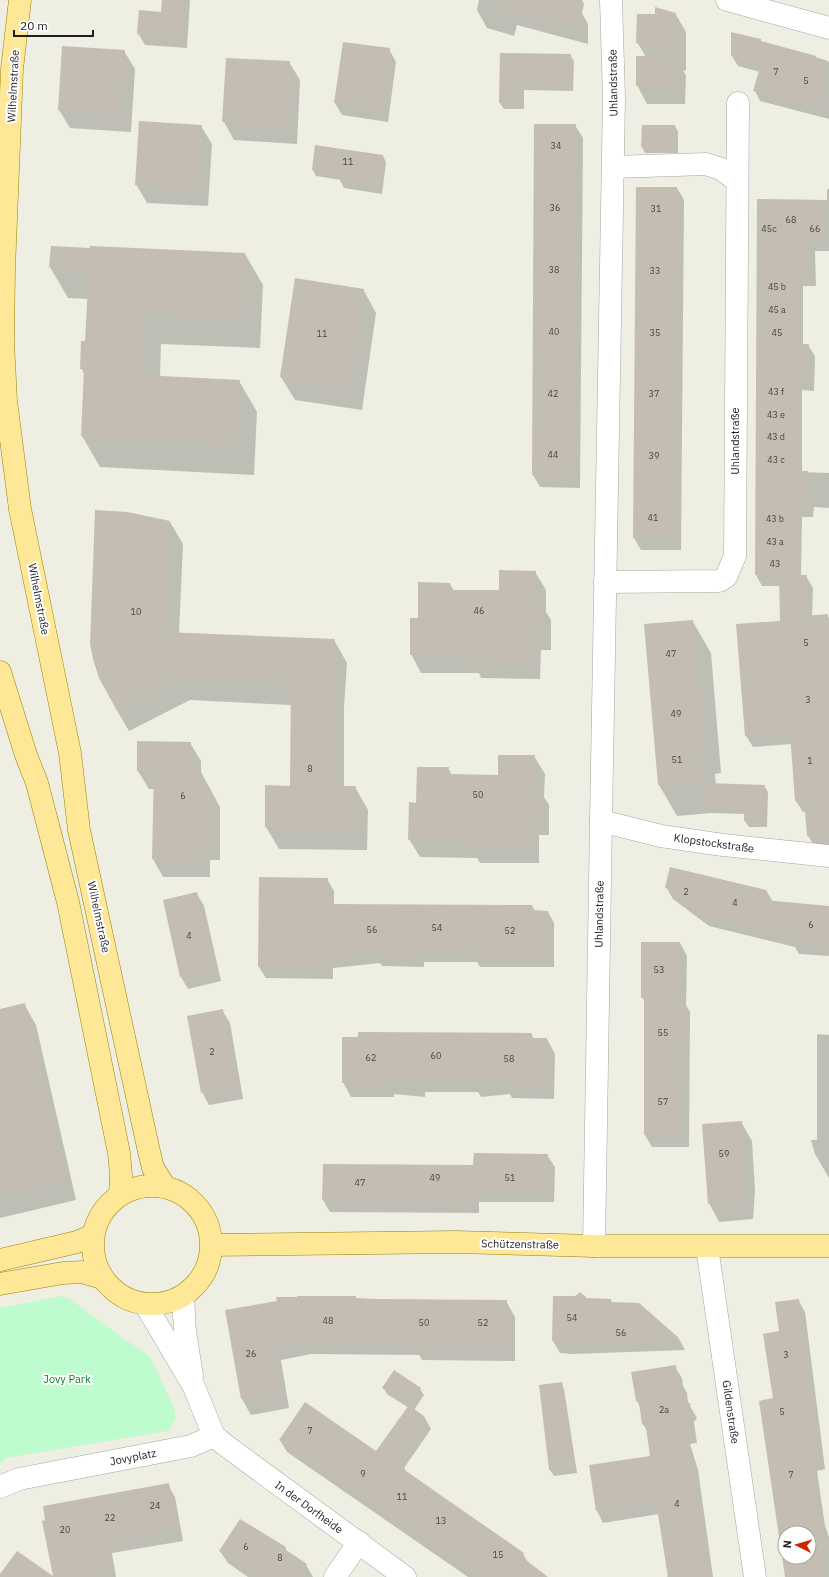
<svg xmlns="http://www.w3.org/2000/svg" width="829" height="1577" viewBox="0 0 829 1577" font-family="'IBM Plex Sans',sans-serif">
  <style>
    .park { fill: #befccf }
    .shadow { fill: #0003; fill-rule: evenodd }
    .building { fill: #c4bdb2; fill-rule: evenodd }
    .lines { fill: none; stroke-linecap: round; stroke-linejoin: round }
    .minor-casing { stroke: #a5a5a5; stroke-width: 23 }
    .major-casing { stroke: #978300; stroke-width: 23 }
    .minor { stroke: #fff; stroke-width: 22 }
    .major { stroke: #ffe798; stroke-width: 22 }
    .labels { text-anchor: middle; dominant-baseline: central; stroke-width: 4; stroke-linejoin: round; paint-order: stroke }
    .number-label { font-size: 9px; fill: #484643 }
    .street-label { font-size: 11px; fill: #1e1e1e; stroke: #fff }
    .park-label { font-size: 11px; fill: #068129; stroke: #fff }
  </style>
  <rect width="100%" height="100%" fill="#efeee3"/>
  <polygon class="park" points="61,1296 70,1299 124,1339 150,1356 174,1408 176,1419 170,1428 167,1431 5,1458 0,1464 0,1308"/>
  <g class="shadow">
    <polygon points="163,0 190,0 187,48 145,45 138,33 162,13"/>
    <polygon points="479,0 582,0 584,4 582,13 588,24 588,44 517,25 514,36 487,28 477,10"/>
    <polygon points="675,13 686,32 686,71 683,70 686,76 685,104 647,104 637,85 646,57 637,42"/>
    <polygon points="762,43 815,56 816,59 829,62 829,119 760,101 755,91 760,72 738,66 732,56"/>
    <polygon points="389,49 396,62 388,122 342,115 335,103"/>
    <polygon points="124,51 135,69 131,132 70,128 59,110"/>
    <polygon points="501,54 570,55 574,61 573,91 524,90 524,109 504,109 500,103"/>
    <polygon points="289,62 300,80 297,144 234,140 224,122"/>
    <polygon points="575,125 583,138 580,488 540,487 533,475"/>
    <polygon points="201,126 212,144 208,206 147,203 136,184"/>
    <polygon points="675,126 678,132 678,153 645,153 642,147"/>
    <polygon points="383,156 386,162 382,194 344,188 341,182 341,180 316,176 313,170"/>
    <polygon points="677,188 684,200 681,550 641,550 634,538"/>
    <polygon points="827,189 829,189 829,251 815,251 816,286 803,286 803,345 808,345 815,356 814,391 802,390 802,472 829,473 829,508 814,507 813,517 802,517 801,576 806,576 813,588 812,617 827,615 829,618 829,846 815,847 808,836 806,812 803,812 796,801 792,744 753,747 746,736 781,622 781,586 762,586 756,575 758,200 827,200"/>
    <polygon points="245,254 263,285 260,348 161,344 160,377 239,381 257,412 254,475 100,467 82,436 85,375 81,368 86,342 88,299 68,298 50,267"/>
    <polygon points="363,289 376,313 362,410 295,400 281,377"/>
    <polygon points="170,522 183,544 179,633 334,640 347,663 344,707 344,787 355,787 368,810 367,850 279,849 266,827 291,787 291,705 190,700 129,731 116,709"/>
    <polygon points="535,572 546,590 546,612 551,620 551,650 541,650 540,679 481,678 479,673 421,673 411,654 419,619 450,584 454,591 500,591"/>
    <polygon points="693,622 711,653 721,773 715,774 716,785 764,786 768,792 767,827 749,827 745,821 745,814 711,813 677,816 659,785"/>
    <polygon points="190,743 201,761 201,772 220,807 220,860 210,860 210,877 163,877 153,859 154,789 149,789 138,771"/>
    <polygon points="534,756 545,774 544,797 549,805 549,835 539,835 539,863 480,863 477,858 420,857 409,839 417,804 448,768 452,775 499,776"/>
    <polygon points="327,879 334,891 334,905 532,906 535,911 548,912 554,923 554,967 480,967 477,962 424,962 424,967 382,966 380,963 333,968 333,979 266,978 259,967"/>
    <polygon points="666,887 766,890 773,902 829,907 829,956 799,954 795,947 709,926 673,899"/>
    <polygon points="197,894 204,906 221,981 188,989 181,977"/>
    <polygon points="680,943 687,956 686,1005 690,1012 689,1147 652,1147 645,1135 645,1002 642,997"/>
    <polygon points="24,1004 36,1025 76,1200 0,1218 0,1010"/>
    <polygon points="222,1010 230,1023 243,1099 209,1105 202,1092"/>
    <polygon points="531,1034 534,1039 547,1039 555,1054 554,1099 512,1098 510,1094 481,1097 478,1092 425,1092 425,1097 394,1094 394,1097 351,1097 343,1082"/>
    <polygon points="817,1034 829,1035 829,1178 815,1154 811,1140 817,1140"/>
    <polygon points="741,1122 752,1141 755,1191 753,1219 719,1222 709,1203"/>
    <polygon points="547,1155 555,1167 554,1202 479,1202 479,1213 330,1212 323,1200 474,1166"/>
    <polygon points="356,1299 506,1301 515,1317 515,1361 422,1360 419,1355 311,1354 281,1360 289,1408 251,1415 242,1399 226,1311"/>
    <polygon points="611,1300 612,1303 639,1304 679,1339 685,1350 573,1354 560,1353 553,1341"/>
    <path d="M798,1300L805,1312L825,1469L817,1471L825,1526L829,1537V1577H786L774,1399L781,1332ZM785,1533H809V1557H785Z"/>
    <polygon points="675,1367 682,1378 683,1386 687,1393 688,1403 697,1418 694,1422 697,1443 690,1444 698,1470 713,1577 667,1577 668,1576 659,1514 603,1523 597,1511 651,1457 648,1433 643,1424 640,1407 637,1400"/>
    <polygon points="561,1383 564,1389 577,1473 554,1476 550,1470 540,1386"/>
    <polygon points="384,1388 420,1389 424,1395 414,1410 425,1418 431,1429 404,1468 406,1472 523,1554 529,1564 547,1577 468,1577 287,1452 280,1440 376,1452 409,1408 387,1394"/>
    <polygon points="168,1485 175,1497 183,1541 112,1553 116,1577 54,1577"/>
    <polygon points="285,1548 287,1552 306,1565 313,1577 248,1577 228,1563 220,1551"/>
  </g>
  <g class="building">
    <polygon points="162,0 183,0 181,37 137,34 139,10 161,12"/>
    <polygon points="505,0 562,0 578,4 578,27 504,7"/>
    <polygon points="655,7 676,13 676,53 636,43 637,14 655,14"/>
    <polygon points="731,32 761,39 761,41 816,56 815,57 828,61 816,107 753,91 761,64 731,56"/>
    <polygon points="343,42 390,48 381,110 334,103"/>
    <polygon points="62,46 125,50 121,114 58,110"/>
    <polygon points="500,53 571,54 571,85 522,84 521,103 499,103"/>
    <polygon points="636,56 676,56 675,86 636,86"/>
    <polygon points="226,58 290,61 287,126 222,122"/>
    <polygon points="139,121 202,125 198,189 135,185"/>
    <polygon points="534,124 576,124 573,476 532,475"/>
    <polygon points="642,125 675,125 675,148 641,147"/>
    <polygon points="315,145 383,155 379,188 340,182 341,175 312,170"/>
    <polygon points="636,187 677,187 674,538 633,538"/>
    <polygon points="757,199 826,200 826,240 809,240 810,275 797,275 797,344 809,344 808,380 797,379 796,471 808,471 807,506 796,506 795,575 807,575 806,616 828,614 829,834 807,836 804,800 795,801 790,733 745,736 736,624 780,621 779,575 755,575"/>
    <polygon points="51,246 90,248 90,246 245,253 242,318 144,313 141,375 240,380 237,444 81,436 84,369 80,369 81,341 85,341 89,269 49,267"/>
    <polygon points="295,278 364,289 349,387 280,377"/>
    <polygon points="95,510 127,512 170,521 166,632 335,639 332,684 331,786 356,786 355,828 265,827 265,785 290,786 291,683 177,678 116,709 99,678 93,659 90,644"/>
    <polygon points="499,570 536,571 536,601 541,601 541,632 531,632 530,661 470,660 470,655 410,655 410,618 418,618 418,582 450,583 450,590 499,590"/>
    <polygon points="693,620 703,742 697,743 701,782 658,785 644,624"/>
    <polygon points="137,741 191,742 191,770 201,770 200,788 210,788 210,842 200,842 200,859 152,859 154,771 137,771"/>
    <polygon points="498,755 535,755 534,786 539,786 539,817 529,817 529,845 468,845 468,840 408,840 409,802 416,803 417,767 449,767 448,774 498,775"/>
    <polygon points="707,783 765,785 764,822 744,821 744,808 706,808"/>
    <polygon points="670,867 766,890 764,900 829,906 829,945 791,942 791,936 701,915 665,887"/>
    <polygon points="259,877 328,878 328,904 532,905 533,910 548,911 548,956 472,956 472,950 418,950 418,956 375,955 375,951 327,957 327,968 258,967"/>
    <polygon points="197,892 215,969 180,977 163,900"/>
    <polygon points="641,942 680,942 681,982 679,998 683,998 682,1135 644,1135 644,998 641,998"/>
    <polygon points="25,1003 65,1179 0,1194 0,1009"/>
    <polygon points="223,1009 237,1087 201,1093 187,1016"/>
    <polygon points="358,1032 532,1033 532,1038 547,1038 547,1084 503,1083 503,1080 471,1083 471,1078 418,1078 418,1083 386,1080 386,1083 342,1083 342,1037 358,1037"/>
    <polygon points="742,1121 745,1172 743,1201 708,1204 702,1124"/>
    <polygon points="474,1153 548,1154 548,1190 473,1189 472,1201 322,1200 323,1164 473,1165"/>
    <polygon points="580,1292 587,1298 611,1299 611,1302 639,1303 679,1338 565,1342 552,1341 553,1296 575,1296"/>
    <polygon points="297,1296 356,1296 356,1298 376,1299 507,1300 507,1345 412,1345 415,1340 301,1339 272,1344 281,1392 241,1399 225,1310 277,1301 276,1297 297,1297"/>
    <path d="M799,1299L819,1457L811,1459L819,1517H821L827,1552L821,1553L825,1577H785L759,1401L773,1398L763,1334L779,1331L775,1302ZM785,1533H809V1557H785Z"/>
    <polygon points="676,1365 677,1380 680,1380 683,1397 691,1405 687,1409 691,1431 684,1432 691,1457 709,1577 668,1577 656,1502 596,1511 589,1465 650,1456 646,1427 642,1424 639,1403 636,1401 631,1372"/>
    <polygon points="394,1370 421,1388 410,1406 382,1388"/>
    <polygon points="562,1382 574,1467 549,1470 539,1385"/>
    <polygon points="305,1402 376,1451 409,1405 425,1417 398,1456 406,1471 524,1553 522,1557 548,1577 478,1577 279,1440"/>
    <polygon points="169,1483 177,1528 105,1541 111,1574 96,1577 0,1577 0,1574 17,1551 53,1576 42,1521 45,1520 43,1506"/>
    <polygon points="240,1519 286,1547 286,1550 307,1564 298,1577 258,1577 219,1551"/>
  </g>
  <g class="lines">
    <g class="minor-casing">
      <g id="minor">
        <polyline points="727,0 829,28"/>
        <polyline points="613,167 706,164 721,169 737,181"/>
        <polyline points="605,582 719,581 726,577 735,556 738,103"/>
        <polyline points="601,821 661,836 723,845 829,856"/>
        <polyline points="594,1246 601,821 614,98 611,0"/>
        <polyline points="707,1247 755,1577"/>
        <polyline points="183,1296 185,1332 192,1376"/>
        <polyline points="145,1304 194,1387 214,1436 225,1445 405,1577"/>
        <polyline points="0,1487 19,1479 191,1446 214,1436"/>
        <polyline points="335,1577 359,1542"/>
      </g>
    </g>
    <g class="major-casing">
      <g id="major">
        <polyline points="20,0 12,69 4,269 3,342 6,401 20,509 70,753 79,830 148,1147 153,1168 165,1187"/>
        <polyline points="0,672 26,755 37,783 68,902 119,1153 121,1175 120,1195"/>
        <circle cx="152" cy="1245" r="59"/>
        <polyline points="212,1245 456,1242 594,1246 829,1246"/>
        <polyline points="0,1260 77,1242 93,1235"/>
        <polyline points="0,1284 63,1273 82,1272 102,1278"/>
      </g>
    </g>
    <use href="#minor" class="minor"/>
    <use href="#major" class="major"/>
  </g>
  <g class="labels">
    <g class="number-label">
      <text x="776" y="71">7</text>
      <text x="806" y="80">5</text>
      <text x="556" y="145">34</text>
      <text x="348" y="161">11</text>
      <text x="555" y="207">36</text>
      <text x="656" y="208">31</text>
      <text x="791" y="219">68</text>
      <text x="769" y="228">45c</text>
      <text x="815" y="228">66</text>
      <text x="554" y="269">38</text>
      <text x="655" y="270">33</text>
      <text x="777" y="286">45 b</text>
      <text x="777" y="309">45 a</text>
      <text x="554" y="331">40</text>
      <text x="655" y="332">35</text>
      <text x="777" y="332">45</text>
      <text x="322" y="333">11</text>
      <text x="776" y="391">43 f</text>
      <text x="553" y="393">42</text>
      <text x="654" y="393">37</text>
      <text x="776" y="414">43 e</text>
      <text x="776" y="436">43 d</text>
      <text x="553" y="454">44</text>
      <text x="654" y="455">39</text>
      <text x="776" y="459">43 c</text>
      <text x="653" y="517">41</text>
      <text x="775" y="518">43 b</text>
      <text x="775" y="541">43 a</text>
      <text x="775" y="563">43</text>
      <text x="479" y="610">46</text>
      <text x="136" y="611">10</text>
      <text x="806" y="642">5</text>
      <text x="671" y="653">47</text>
      <text x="808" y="699">3</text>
      <text x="676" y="713">49</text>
      <text x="677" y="759">51</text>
      <text x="810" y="760">1</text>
      <text x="310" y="768">8</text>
      <text x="478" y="794">50</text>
      <text x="183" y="795">6</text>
      <text x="686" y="891">2</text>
      <text x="735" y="902">4</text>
      <text x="811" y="924">6</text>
      <text x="437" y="927">54</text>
      <text x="372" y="929">56</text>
      <text x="510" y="930">52</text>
      <text x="189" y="935">4</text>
      <text x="659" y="969">53</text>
      <text x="663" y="1032">55</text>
      <text x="212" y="1051">2</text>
      <text x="436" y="1055">60</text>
      <text x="371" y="1057">62</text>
      <text x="509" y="1058">58</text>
      <text x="663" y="1101">57</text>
      <text x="724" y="1153">59</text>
      <text x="435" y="1177">49</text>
      <text x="510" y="1177">51</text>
      <text x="360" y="1182">47</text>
      <text x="572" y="1317">54</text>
      <text x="328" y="1320">48</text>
      <text x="424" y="1322">50</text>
      <text x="483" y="1322">52</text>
      <text x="621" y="1332">56</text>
      <text x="251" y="1353">26</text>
      <text x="786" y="1354">3</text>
      <text x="664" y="1409">2a</text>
      <text x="782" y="1411">5</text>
      <text x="310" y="1430">7</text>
      <text x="363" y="1473">9</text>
      <text x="791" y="1474">7</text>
      <text x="402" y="1496">11</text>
      <text x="677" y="1503">4</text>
      <text x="155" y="1505">24</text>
      <text x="110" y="1517">22</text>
      <text x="441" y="1520">13</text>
      <text x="65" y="1529">20</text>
      <text x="246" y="1546">6</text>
      <text x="498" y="1554">15</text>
      <text x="280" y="1557">8</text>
    </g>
    <g class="street-label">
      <text transform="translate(613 83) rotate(-91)">Uhlandstraße</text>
      <text transform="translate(13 86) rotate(-87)">Wilhelmstraße</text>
      <text transform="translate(735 441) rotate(-90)">Uhlandstraße</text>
      <text transform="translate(39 599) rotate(79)">Wilhelmstraße</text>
      <text transform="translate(714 843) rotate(8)">Klopstockstraße</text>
      <text transform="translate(599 914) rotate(-89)">Uhlandstraße</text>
      <text transform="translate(99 917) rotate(78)">Wilhelmstraße</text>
      <text transform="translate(520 1244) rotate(1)">Schützenstraße</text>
      <text transform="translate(731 1412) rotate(82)">Gildenstraße</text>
      <text transform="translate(133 1457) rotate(-11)">Jovyplatz</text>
      <text transform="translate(309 1507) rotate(36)">In der Dorfheide</text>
    </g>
    <g class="park-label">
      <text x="67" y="1379">Jovy Park</text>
    </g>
  </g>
  <g transform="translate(797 1545) rotate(275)"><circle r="19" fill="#ffffff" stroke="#a5a5a5"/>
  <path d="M0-3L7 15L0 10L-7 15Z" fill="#cb2800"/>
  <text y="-6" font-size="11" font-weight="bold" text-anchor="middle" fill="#1e1e1e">N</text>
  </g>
  <path d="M14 30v6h79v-6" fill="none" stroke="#1e1e1e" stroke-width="2"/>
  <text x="20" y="30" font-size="12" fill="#1e1e1e" stroke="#ffffff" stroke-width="3" paint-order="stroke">20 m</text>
</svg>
